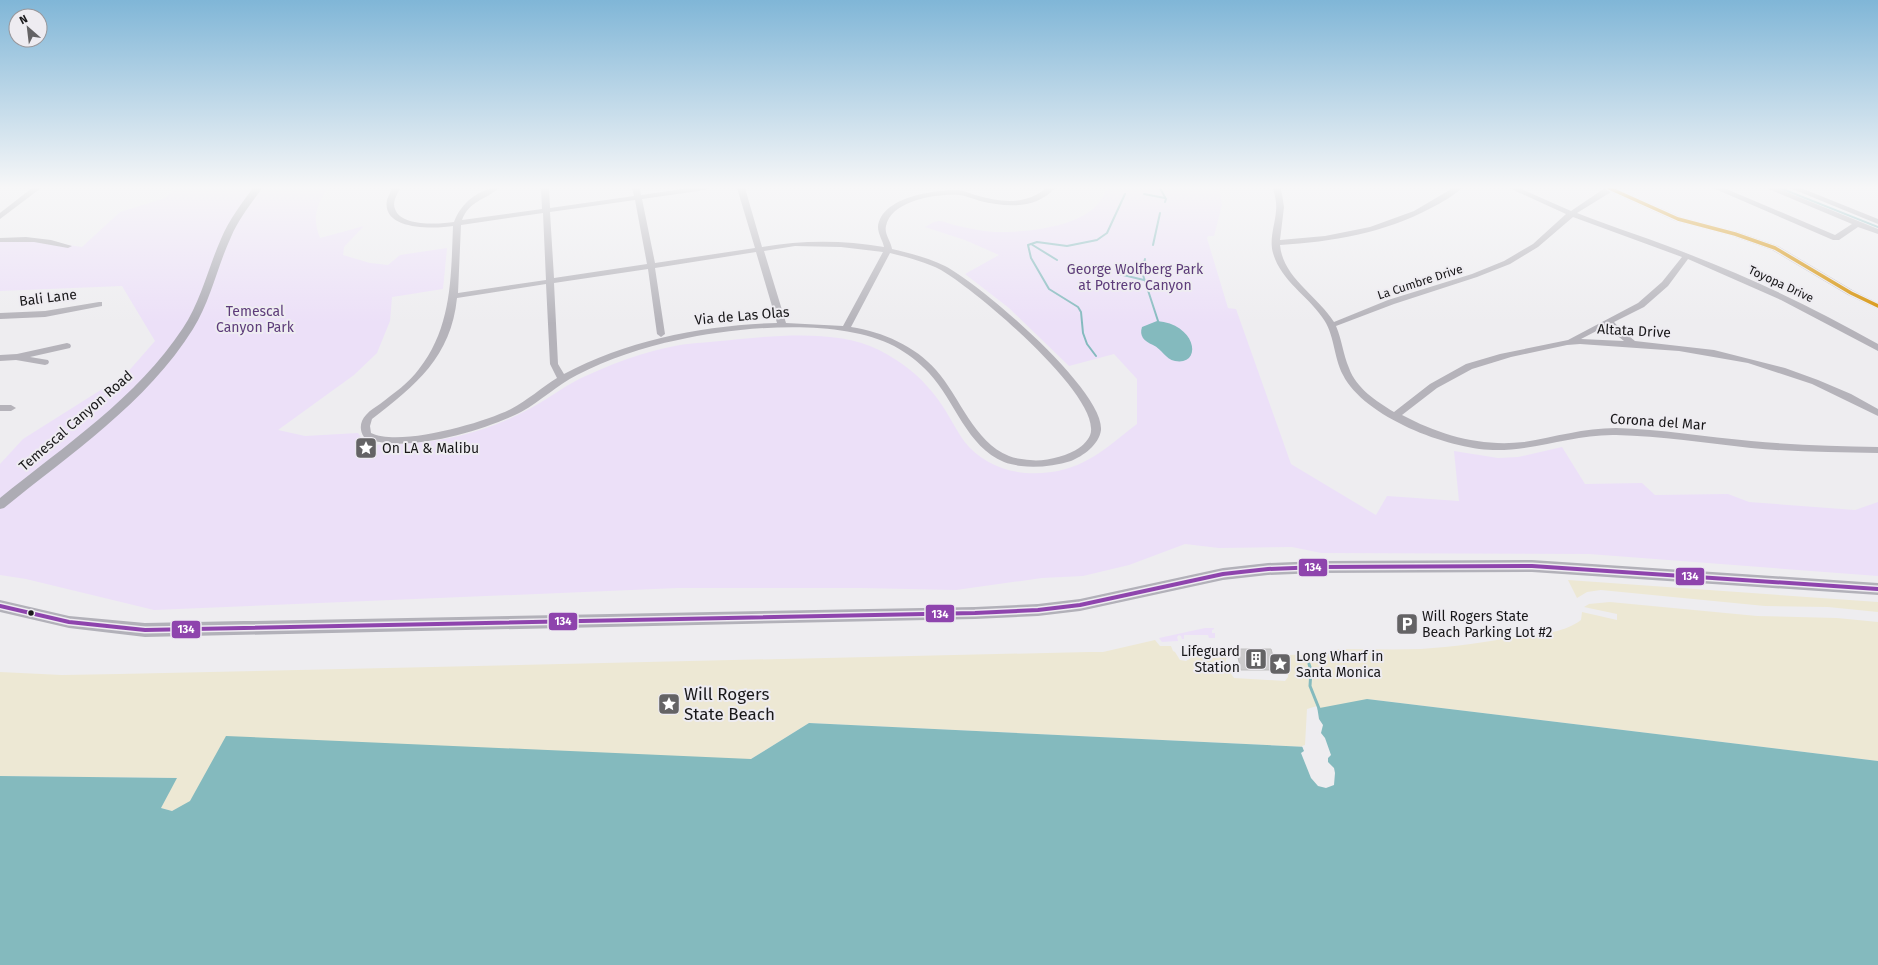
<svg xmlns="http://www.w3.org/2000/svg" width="1878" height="965" viewBox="0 0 1878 965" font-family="'Fira Sans',sans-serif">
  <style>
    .green { fill: #ece0f8 }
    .sand { fill: #ede8d4 }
    .water { fill: #84babe }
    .pier { fill: #eeedf0 }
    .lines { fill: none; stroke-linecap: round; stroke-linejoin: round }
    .stream-far1 { stroke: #84babe; stroke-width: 2 }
    .stream { stroke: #84babe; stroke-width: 3 }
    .building { fill: #cccbcc; stroke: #c0bfbf }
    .minor { fill: #b5b3ba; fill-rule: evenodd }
    .major { fill: #adacb4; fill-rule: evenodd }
    .highway { fill: #b2b1b9; fill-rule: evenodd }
    .bus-1-casing { stroke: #eeecf1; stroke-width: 7 }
    .bus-2-casing { stroke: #eeecf1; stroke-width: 6 }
    .bus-1 { stroke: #8e44ad; stroke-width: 4 }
    .bus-2 { stroke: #d69104; stroke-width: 3.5 }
    .bus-dot { fill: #19181a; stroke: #eeecf1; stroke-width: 1.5 }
    .labels { text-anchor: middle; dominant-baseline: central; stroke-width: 4; stroke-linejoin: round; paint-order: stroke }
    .far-street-label { font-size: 12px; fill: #19181a; stroke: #eeecf1 }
    .park-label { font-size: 14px; fill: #5d3c7a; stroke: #eeecf1 }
    .street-label { font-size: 14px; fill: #19181a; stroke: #eeecf1 }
    .poi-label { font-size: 14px; fill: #19181a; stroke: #eeecf1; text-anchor: start }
    .near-poi-label { font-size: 17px; fill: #19181a; stroke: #eeecf1; text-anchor: start }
    .line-badge { stroke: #eeecf1; stroke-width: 1.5 }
    .badge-label { font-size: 11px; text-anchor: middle; font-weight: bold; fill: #fff }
  </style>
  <rect width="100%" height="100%" fill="#eeedf0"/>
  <g class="green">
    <path d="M175,188H328C316,205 312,218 320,238L364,226L344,247L343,255L370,263L388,265L400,255L447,248L443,289L392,297L390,321L377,353L354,375L278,430L305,436L358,433C367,448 387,445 402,444C449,441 489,431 531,408C550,398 568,383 588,375C621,360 660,346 697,343C750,339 830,325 879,350C899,360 919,375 933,393C945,407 953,425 964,441C993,479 1051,482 1091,458C1107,449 1122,435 1137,424V379L1114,354L1069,366L1009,308L965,274L999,255L965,240L925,227C929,225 934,221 939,221C944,221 950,224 954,225C967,228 981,231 994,232C1025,233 1099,227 1106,188H1219L1222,205L1214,236H1208L1207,238L1228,308L1236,309L1291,464L1376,515L1387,496L1459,501L1454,451L1498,458L1518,457L1562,447L1585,484L1642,483L1655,495L1728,494L1749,502L1855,510L1878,502V576L1589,554L1321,553L1292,547L1219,548L1185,544L1129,565L1083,576L1042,578L956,590L861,588H678L154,610L26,579L0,575V464L23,439L126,374L155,341L122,286L0,291V240H34L82,247L120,212L165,198Z"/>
    <polygon points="1205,628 1214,628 1214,629 1212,630 1212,633 1215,633 1215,638 1209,638 1208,635 1184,635 1184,639 1182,639 1181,636 1179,635 1177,637 1178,641 1162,642 1159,638"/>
  </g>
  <g class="sand">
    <polygon points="1568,580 1878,602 1878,612 1828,607 1765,606 1601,590 1587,592 1577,598"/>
    <path d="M1610,602L1757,616L1837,618L1878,622V761L1367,699L1307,747L809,723L751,759L190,802L172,811L161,808L176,778L0,776V672L62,675L119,674L1089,652H1103L1155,640L1160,646H1171L1173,651L1175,652L1180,660L1186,661L1191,658L1192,652H1223L1227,655L1225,665L1234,678L1285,681L1288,677L1287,655L1328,654L1335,649C1364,649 1393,650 1421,649C1453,647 1485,642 1516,637C1537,634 1563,634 1581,620L1582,612L1617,620V614L1584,607L1589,604Z"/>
  </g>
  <g class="water">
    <path d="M1157,321C1197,324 1203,366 1175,361C1165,359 1162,349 1153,345C1144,341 1139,336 1142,327Z"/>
    <polygon points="1367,699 1878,761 1878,965 0,965 0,776 177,778 161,808 172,811 190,801 226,736 751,759 809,723 1307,747 1309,710"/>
  </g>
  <polygon class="pier" points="1317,706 1319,719 1323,725 1321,733 1325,738 1331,755 1328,758 1328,762 1334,768 1335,773 1334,785 1326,788 1318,786 1311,778 1301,753 1304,751 1302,746 1305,745 1307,709"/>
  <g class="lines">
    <g class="stream-far1">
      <polyline points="1160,188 1166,199 1165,202"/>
      <polyline points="1780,188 1878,227"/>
      <polyline points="1144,194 1165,198"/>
      <polyline points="1031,244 1057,260"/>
      <polyline points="1153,245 1160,213"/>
      <polyline points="1145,259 1142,272 1159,324"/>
      <polyline points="1119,274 1144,280"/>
      <polyline points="1096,356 1087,344 1083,333 1081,312 1078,307 1049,289 1031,258 1028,245 1037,242 1067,246 1097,240 1107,233 1125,194"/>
    </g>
    <polyline class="stream" points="1309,664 1311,670 1310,686 1320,711"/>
  </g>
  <polygon class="building" points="1236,649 1271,649 1277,670 1241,670"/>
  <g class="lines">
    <g class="minor">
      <polygon points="32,188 41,188 0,219 0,213"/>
      <path d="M392,188H400C397,195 392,202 395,209C401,227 440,224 454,222C461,203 479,188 499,188C485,200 469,201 462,220L542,209L541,188H549L550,208L634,196L632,188H640L641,195L689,188H709L705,190L642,199L655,263L755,248L737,188H745L762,247C803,240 843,240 884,247C883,241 878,234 878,227C881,197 934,190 957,190C963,190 969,193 975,195C1000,202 1025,206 1046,188H1055C1035,210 1006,207 980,201C974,199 966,196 960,195C938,193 891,200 886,226C884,234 891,241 892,249C909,253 929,258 945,266C980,284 1104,390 1101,430C1099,445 1083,456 1071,461C1055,466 1036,468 1021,466C1015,465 1009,464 1004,462C967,447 955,401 929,373C919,362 907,353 894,346C838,317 737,327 678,340C643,347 608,359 577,375C557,385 541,401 521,412C486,430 400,456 364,437C359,430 360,421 366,415C370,410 376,407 380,404C394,393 409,383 419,369C452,327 451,277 453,226C435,229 381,231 387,200C388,196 391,192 392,188ZM635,200L647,264L554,278L550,212ZM543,213L546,280L458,293L461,225ZM795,246L841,247L883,252L843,326L786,323L764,251ZM756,252L777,323C705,325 628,340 564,374L558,364L554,283L648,269L657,334L661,337L665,334L655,268ZM890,253C906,257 926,262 941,270C977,291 1090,387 1091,428C1092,436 1086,443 1079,448C1068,456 1044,462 1030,460C1024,459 1015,459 1009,456C974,442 960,397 936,370C915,346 883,332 851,327ZM546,284L550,364L557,378C541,388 528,400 511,409C483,423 400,447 371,433L370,426L372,419C416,385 451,357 457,298Z"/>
      <path d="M1273,188H1281L1284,207L1280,240L1325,236L1370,227L1414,211L1453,188H1462C1453,196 1441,203 1431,208C1384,233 1332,242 1280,245C1283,278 1317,295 1334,322L1388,300L1472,274L1504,261L1533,244L1566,214L1509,188H1519L1571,211L1605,188H1615L1681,217L1738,232L1778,246L1854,291L1878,303V309L1848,295L1772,250L1732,236L1675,221L1611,192L1577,213C1615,228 1654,240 1691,255C1756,280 1818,310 1878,344V351L1781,300L1688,259L1668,286L1644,307L1614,322L1620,329L1635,341L1714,350L1785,368L1818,380L1851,394L1878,409V416L1812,384L1748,363L1679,351L1580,344L1567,345L1511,357L1472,369L1437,388L1402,415C1440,435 1480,447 1524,442C1555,437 1584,428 1616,428C1661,429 1706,437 1751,441C1793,445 1836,446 1878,447V453C1836,452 1793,452 1751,448C1706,443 1661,436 1616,435C1574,434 1535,451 1493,450C1448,449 1364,417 1343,375C1333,356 1335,334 1322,317C1307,295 1281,281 1273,253C1269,239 1275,225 1276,211C1277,203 1275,196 1273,188ZM1573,217L1682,257L1662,282L1638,303L1568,340L1500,354L1466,364L1430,384L1394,412C1376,401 1356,388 1349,368C1343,354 1342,340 1336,326L1394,304L1477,277L1510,264L1538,247ZM1608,325L1614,333L1624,341L1581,339Z"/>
      <polygon points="1713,188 1724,188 1835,235 1852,224 1766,188 1777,188 1878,229 1878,234 1858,227 1839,240 1833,240"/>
      <polygon points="1790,188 1801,188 1878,219 1878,224"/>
      <polygon points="26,237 51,240 72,246 68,248 34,242 0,242 0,238"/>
      <polygon points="99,302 102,302 102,306 45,317 0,319 0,313 45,311"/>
      <polygon points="67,343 70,344 71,346 70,348 30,357 48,360 49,362 48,364 45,365 16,360 0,361 0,355 17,354"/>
      <polygon points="0,405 11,405 16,408 11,411 0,411"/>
    </g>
    <path class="major" d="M253,188H262C251,204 239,218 231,237C217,267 211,300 193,329C147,403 70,454 4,508L0,509V498C64,446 137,398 183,328C201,301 208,268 221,239C229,220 241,204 253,188Z"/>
    <polygon class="highway" points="1532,560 1878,583 1878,595 1532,572 1319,573 1268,575 1223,580 1080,611 1038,616 975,619 145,637 69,628 0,612 0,600 69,616 145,623 975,607 1038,604 1080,599 1223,568 1268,563 1319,561"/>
    <g class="bus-1-casing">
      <polyline id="bus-1" points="0,606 69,622 145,630 975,613 1038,610 1080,605 1223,574 1268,569 1319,567 1532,566 1878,589"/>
    </g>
    <g class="bus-2-casing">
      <polyline id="bus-2" points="1609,188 1678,219 1735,234 1775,248 1851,293 1878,306"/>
    </g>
    <use href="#bus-1" class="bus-1"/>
    <use href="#bus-2" class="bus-2"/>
  </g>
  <linearGradient id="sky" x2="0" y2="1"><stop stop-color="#80b6d7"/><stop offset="0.58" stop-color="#f7f7f8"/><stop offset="1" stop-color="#f7f7f8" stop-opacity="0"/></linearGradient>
  <rect width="1878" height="323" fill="url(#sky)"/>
  <defs>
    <g id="sight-square" transform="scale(1.15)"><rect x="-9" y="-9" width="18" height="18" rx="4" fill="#646365" stroke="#eeecf1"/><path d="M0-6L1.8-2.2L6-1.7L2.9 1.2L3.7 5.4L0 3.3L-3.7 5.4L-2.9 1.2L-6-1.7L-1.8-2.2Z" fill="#fff"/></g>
    <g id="parking-square" transform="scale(1.15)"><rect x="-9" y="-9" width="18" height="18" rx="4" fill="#646365" stroke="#eeecf1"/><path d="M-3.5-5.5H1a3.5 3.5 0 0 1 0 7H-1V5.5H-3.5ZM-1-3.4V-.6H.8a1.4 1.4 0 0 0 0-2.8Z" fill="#fff"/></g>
    <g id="building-square" transform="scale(1.15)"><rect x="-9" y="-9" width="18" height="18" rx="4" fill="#646365" stroke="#eeecf1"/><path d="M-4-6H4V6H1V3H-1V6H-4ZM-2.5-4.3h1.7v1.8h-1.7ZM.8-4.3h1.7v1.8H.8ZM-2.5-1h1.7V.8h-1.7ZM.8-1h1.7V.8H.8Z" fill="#fff"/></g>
  </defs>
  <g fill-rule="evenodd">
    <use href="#sight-square" x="366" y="448"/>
    <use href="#parking-square" x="1407" y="624"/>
    <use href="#building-square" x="1256" y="659"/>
    <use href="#sight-square" x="1280" y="664"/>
    <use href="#sight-square" x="669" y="704"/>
  </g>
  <circle class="bus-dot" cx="31" cy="613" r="3.5"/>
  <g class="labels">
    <g class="far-street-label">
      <text transform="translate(1420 282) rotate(-18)">La Cumbre Drive</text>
      <text transform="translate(1781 284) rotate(25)">Toyopa Drive</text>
    </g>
    <g class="park-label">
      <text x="1135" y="269">George Wolfberg Park<tspan x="1135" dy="16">at Potrero Canyon</tspan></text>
      <text x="255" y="311">Temescal<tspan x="255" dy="16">Canyon Park</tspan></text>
    </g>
    <g class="street-label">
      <text transform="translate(48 298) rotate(-7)">Bali Lane</text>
      <text transform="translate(742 316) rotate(-5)">Via de Las Olas</text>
      <text transform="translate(1634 331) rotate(3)">Altata Drive</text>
      <text transform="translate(76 421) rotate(-41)">Temescal Canyon Road</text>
      <text transform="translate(1658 422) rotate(4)">Corona del Mar</text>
    </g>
    <g class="poi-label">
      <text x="382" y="448">On LA &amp; Malibu</text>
      <text x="1422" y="616">Will Rogers State<tspan x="1422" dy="16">Beach Parking Lot #2</tspan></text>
      <text x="1240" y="651" text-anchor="end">Lifeguard<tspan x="1240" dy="16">Station</tspan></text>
      <text x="1296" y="656">Long Wharf in<tspan x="1296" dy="16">Santa Monica</tspan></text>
    </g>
    <g class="near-poi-label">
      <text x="684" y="694">Will Rogers<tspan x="684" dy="20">State Beach</tspan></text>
    </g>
  </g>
  <g class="line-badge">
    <rect x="1298" y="558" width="30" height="19" rx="4" fill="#8e44ad"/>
    <rect x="1675" y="567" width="30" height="19" rx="4" fill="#8e44ad"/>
    <rect x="925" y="604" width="30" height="19" rx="4" fill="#8e44ad"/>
    <rect x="548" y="612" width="30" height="19" rx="4" fill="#8e44ad"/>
    <rect x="171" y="620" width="30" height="19" rx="4" fill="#8e44ad"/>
  </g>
  <g class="badge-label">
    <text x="1313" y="571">134</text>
    <text x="1690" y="580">134</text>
    <text x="940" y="618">134</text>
    <text x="563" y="625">134</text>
    <text x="186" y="633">134</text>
  </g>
  <g transform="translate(28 28) rotate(332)"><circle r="19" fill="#eeecf1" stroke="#99979b"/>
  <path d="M0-3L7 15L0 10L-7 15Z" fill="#646365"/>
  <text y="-6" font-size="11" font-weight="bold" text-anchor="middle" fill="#19181a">N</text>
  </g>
</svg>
